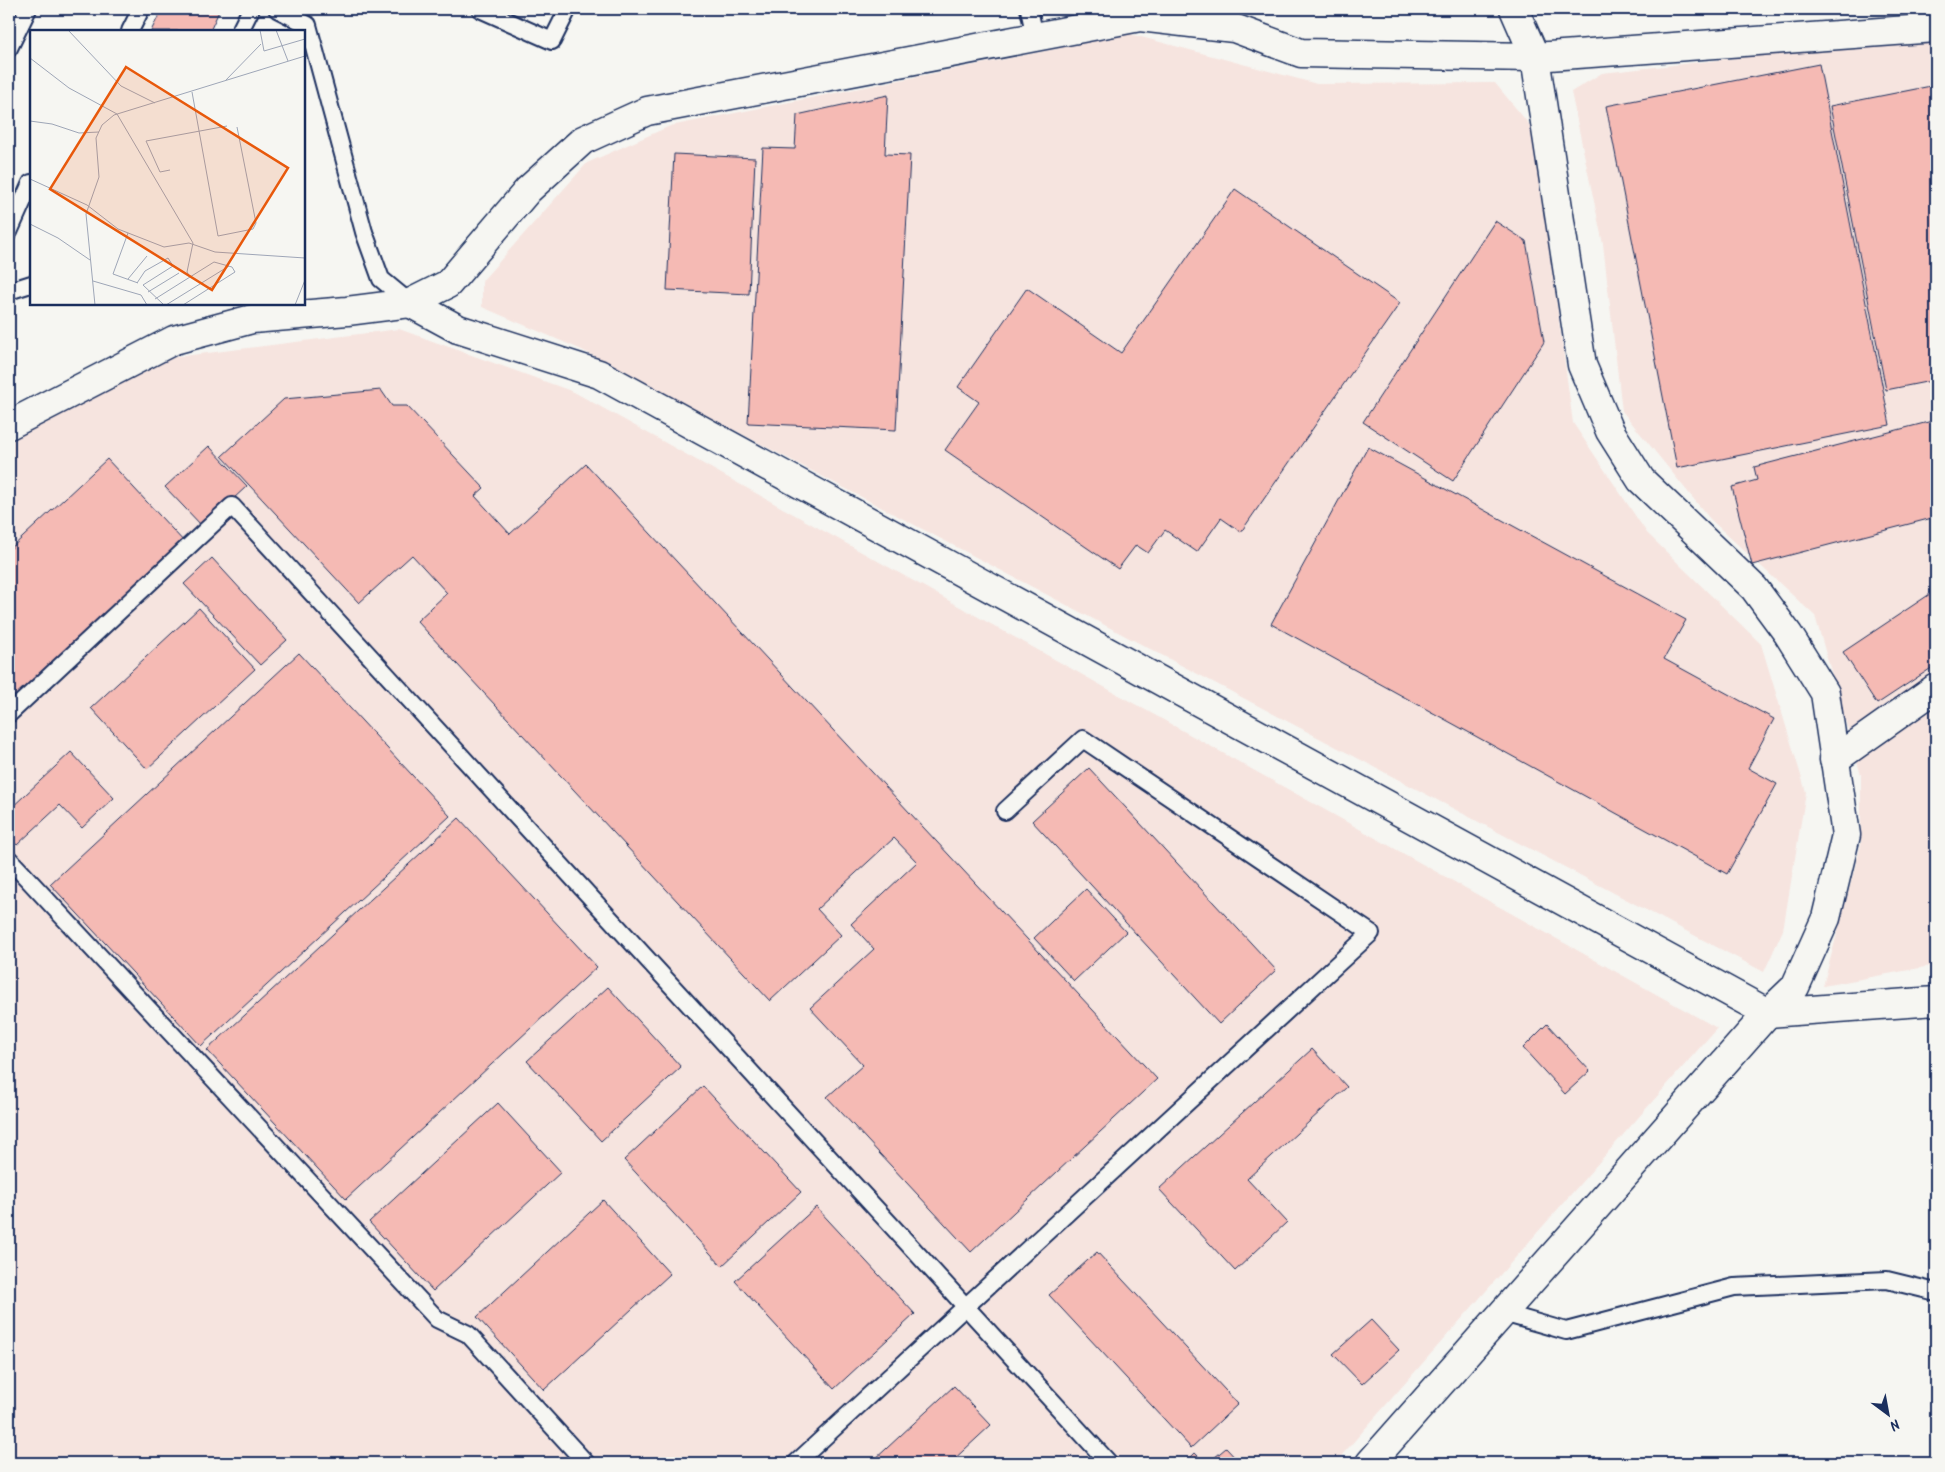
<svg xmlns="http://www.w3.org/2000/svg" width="1945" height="1472" viewBox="0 0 1945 1472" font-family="Kalam,sans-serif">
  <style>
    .built { fill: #f6e4df }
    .building { fill: #f5bab4; stroke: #1b2f5e }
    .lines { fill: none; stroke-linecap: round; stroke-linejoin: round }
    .lane-casing { stroke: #1b2f5e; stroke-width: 20 }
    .street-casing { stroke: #1b2f5e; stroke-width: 31 }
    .secondary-casing { stroke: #1b2f5e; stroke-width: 31 }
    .lane { stroke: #f6f6f2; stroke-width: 16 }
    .street { stroke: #f6f6f2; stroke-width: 28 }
    .secondary { stroke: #f6f6f2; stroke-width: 28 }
    .inset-road { fill: none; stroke: #9ea6b7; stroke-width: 1 }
    .view { fill: #e8590c; fill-opacity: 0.15; stroke: #e8590c; stroke-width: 2.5 }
    .inset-edge { fill: none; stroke: #1b2f5e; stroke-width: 2.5 }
  </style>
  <rect width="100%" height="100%" fill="#f6f6f2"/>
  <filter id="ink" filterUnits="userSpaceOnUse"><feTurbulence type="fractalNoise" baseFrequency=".02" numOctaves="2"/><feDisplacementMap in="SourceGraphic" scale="10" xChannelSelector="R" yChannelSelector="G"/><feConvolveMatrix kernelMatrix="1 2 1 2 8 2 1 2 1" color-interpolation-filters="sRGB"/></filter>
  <g filter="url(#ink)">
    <g class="built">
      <polygon points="1130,34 1317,84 1495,83 1533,129 1573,423 1647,533 1761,644 1806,792 1783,930 1764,972 582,350 482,307 482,281 587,163 670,126"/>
      <polygon points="1936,36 1936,965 1823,986 1861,845 1861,775 1815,616 1710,519 1622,411 1603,244 1571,92 1602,73"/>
      <polygon points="399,329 574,392 1717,1028 1335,1463 9,1463 9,437 167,358"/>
    </g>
    <g class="building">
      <polygon points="162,9 220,9 210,31 151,31"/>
      <polygon points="1819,64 1890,425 1677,468 1606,106"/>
      <polygon points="1936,85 1936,380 1886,390 1830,106"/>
      <polygon points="888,95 885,154 910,155 896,430 748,423 763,148 795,149 797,115"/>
      <polygon points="674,154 755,158 749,294 667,290"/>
      <polygon points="1235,189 1400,303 1241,532 1221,518 1197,552 1165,530 1148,553 1136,545 1118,569 945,450 979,402 958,387 1027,288 1121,353"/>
      <polygon points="1495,221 1526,241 1544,342 1453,481 1363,422"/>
      <polygon points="381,390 392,406 407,406 484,488 475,496 510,534 586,464 1157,1079 971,1252 827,1097 863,1065 810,1008 874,949 851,924 917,862 894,838 817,909 841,935 770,1001 417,621 447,593 412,555 359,603 222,456 284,399"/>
      <polygon points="1936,420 1936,517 1752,565 1732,487 1757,480 1754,467"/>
      <polygon points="209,446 247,486 203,527 165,487"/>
      <polygon points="1368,447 1686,620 1664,659 1774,719 1748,768 1777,784 1727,874 1271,624"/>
      <polygon points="107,459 186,544 9,707 9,550"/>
      <polygon points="212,558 287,640 260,665 184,584"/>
      <polygon points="1936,590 1936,665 1877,704 1843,652"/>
      <polygon points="199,608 255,669 147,769 91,708"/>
      <polygon points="299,653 450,816 201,1046 50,884"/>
      <polygon points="71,752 114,798 82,828 60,805 17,845 9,837 9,810"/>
      <polygon points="1089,768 1276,970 1219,1024 1032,821"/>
      <polygon points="459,818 597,967 346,1199 207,1050"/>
      <polygon points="1086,889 1126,932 1074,981 1034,938"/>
      <polygon points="608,987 681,1067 601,1141 527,1061"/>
      <polygon points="1547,1024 1590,1071 1565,1094 1523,1048"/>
      <polygon points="1312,1049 1347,1087 1247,1179 1287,1222 1235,1271 1159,1189"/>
      <polygon points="703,1086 801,1192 722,1266 624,1160"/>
      <polygon points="498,1103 561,1172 433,1291 369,1222"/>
      <polygon points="603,1200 670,1274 544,1390 477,1317"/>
      <polygon points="816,1207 915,1314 834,1389 735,1281"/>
      <polygon points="1097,1252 1238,1404 1191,1448 1049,1295"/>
      <polygon points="1371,1320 1399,1350 1362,1384 1333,1354"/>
      <polygon points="954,1386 991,1425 950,1463 875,1463 873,1461"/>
      <polygon points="1226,1448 1240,1463 1208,1463"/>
      <polygon points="1195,1453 1205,1463 1185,1463"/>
    </g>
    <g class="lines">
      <g class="lane-casing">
        <g id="lane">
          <polyline points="277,9 308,25 364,232 381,279 410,303"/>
          <polyline points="480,9 552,41 568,9"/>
          <polyline points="1029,9 1035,37"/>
          <polyline points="130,31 141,9"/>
          <polyline points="240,31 251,9"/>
          <polyline points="9,48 28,9"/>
          <polyline points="9,232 31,183"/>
          <polyline points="9,291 31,284"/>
          <polyline points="9,714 232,506 1109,1463"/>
          <polyline points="9,859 437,1319 468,1334 586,1463"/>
          <polyline points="1503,1313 1566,1331 1734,1287 1887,1280 1936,1292"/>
          <polyline points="796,1463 1371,933 1083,739 1005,811"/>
        </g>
      </g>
      <g class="street-casing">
        <g id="street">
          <polyline points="1535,57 1936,28"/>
          <polyline points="410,303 458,329 599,374 1768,1013 1936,1001"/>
          <polyline points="1834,760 1936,688"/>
        </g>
      </g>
      <g class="secondary-casing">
        <g id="secondary">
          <polyline points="9,425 174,340 252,319 347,311 410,303 448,284 528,190 583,140 647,111 1140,17 1234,28 1301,53 1535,57"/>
          <polyline points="1370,1463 1768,1013 1795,987 1826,918 1846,835 1825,693 1788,634 1754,588 1641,480 1610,431 1582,365 1535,57 1514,9"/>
        </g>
      </g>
      <use href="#lane" class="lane"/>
      <use href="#street" class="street"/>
      <use href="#secondary" class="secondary"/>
    </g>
  </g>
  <g transform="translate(30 30)">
    <rect width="275" height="275" fill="#f6f6f2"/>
    <path class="inset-road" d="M38,0L91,56L125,73M230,0L234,21L275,9M246,0L258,31M0,28L39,58L87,84L163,213L157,242L160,247L184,232L202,237L205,242L153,275M195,51L231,14M162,62L188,206L223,199L226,193L207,97M0,91L22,94L49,103L69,102M140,140L130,142L116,111L197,96M0,149L57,175L88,199L134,217L159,213L185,222L275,228M0,194L28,208L60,230M98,203L83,244L108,253M98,249L117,226M63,251L111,265L117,275M107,253L115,241L138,228L143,236L113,255L134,275M118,262L149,243M125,269L160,247M65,275L56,184L69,147L66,108L72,95L84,85L275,26M136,275L199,236M265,275L275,250"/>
    <path class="view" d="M96,37L258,138L182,260L20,159Z"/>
    <rect width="275" height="275" class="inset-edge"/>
  </g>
  <rect width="1945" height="1472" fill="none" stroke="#f6f6f2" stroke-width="30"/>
  <rect x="15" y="15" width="1915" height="1442" fill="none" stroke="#1b2f5e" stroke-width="2" filter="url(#ink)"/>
  <g transform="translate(1888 1414) rotate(148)" stroke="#f6f6f2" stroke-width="4" paint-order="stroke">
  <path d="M0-4L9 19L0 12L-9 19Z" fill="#1b2f5e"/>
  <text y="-8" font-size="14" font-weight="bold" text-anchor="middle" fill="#1b2f5e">N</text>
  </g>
</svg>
